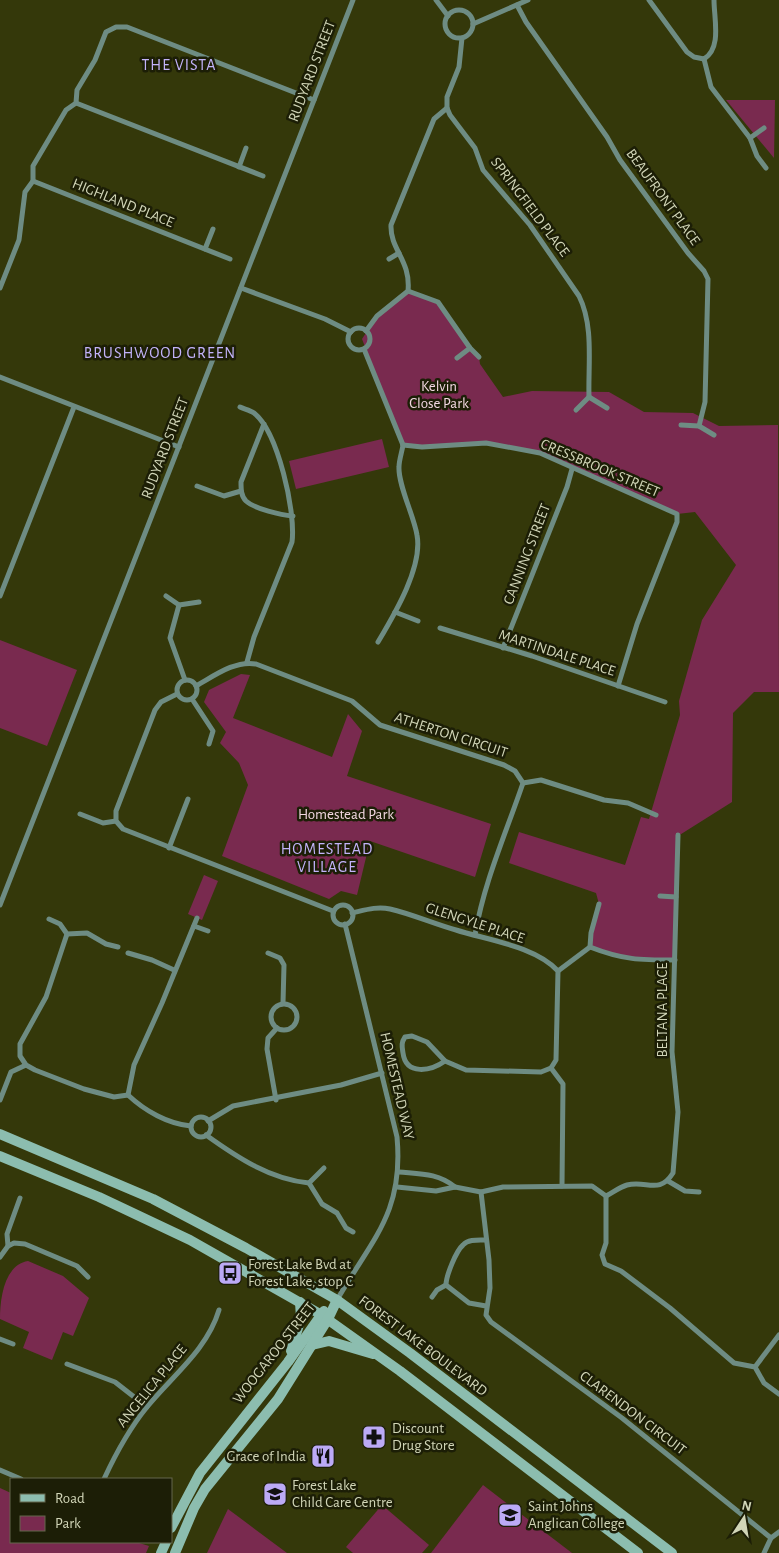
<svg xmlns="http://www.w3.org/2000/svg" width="779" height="1553" viewBox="0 0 779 1553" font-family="'Alegreya Sans',sans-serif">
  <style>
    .green { fill: #792a4f }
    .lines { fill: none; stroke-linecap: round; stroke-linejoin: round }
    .street { stroke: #6e8c83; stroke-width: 5 }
    .secondary { stroke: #8cbdaf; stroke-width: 10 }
    .labels { text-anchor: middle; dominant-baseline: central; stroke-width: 5; stroke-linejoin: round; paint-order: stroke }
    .street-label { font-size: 15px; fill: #d1d5b7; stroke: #1c1e06 }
    .park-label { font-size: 15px; fill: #f2d7e1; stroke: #1c1e06 }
    .poi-label { font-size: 15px; fill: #d1d5b7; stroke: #1c1e06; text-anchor: start }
    .neighbourhood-label { font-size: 16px; letter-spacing: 1px; fill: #c3b3fa; stroke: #1c1e06 }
  </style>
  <rect width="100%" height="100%" fill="#34380a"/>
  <g class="green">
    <polygon points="726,100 775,100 774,158"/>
    <polygon points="408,291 432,298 479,357 480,364 503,397 532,391 609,392 644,412 693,413 719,426 778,425 779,692 754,692 733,713 732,802 678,836 675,960 632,960 590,947 599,904 596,893 509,863 519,832 625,865 641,817 649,819 680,715 679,701 702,620 736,565 695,512 677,514 540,453 486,443 422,447 403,445 362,339 377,316"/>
    <polygon points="382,439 389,467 296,489 289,461"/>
    <polygon points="0,640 77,670 47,746 0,728"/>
    <polygon points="241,674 250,675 233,718 332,757 348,714 362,731 347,776 491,824 475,877 370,841 357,895 341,891 329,899 222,856 248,785 239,763 220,743 226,732 204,702 209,690"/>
    <polygon points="204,875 218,881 202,920 188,914"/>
    <path d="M28,1261L63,1276L89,1298L73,1336L63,1332L52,1360L23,1348L29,1332L0,1319C0,1299 4,1265 28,1261Z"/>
    <polygon points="483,1485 572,1553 431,1553"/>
    <polygon points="0,1488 11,1493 11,1542 136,1542 149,1546 146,1553 0,1553"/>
    <polygon points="382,1505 429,1545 422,1553 353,1553 346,1547"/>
    <polygon points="228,1509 287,1553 207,1553"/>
  </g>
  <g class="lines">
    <g class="street">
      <polyline points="436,0 448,16"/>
      <path d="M649,0L687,52L694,57L704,59C722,48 714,19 714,0"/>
      <polyline points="517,5 526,22 607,137 620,160 688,253 704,271 708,279 705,402 699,426"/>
      <circle cx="459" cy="24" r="14"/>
      <polyline points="473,24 528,0"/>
      <path d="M462,38L459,67L447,97V108L450,115L475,148L483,170L530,225L579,296C594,326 588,364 589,397"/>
      <polyline points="704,59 711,87 750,138 757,156 766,168"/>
      <polyline points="76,103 263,176"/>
      <polyline points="750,138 764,128"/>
      <polyline points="239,167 246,148"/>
      <polyline points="33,181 230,259"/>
      <polyline points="205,249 213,229"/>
      <polyline points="389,259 399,253"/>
      <polyline points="0,288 19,240 25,192 33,181 33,166 66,110 76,103 77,90 95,60 106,32 116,27 127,27 314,100"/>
      <polyline points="241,288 325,319 351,332"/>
      <polyline points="408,291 438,302 470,348 479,357"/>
      <circle cx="359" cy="339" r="11"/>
      <path d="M366,331L377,316L408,291C411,260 390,250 391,225L434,119L447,108"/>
      <polyline points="364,349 403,445"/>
      <polyline points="457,358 470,348"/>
      <polyline points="0,377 179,447"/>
      <path d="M240,407C244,409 250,410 254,413C278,432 296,512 292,542L254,637L247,662"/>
      <polyline points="576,410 589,397 607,408"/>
      <path d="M264,424L241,482C241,489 241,496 246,501C255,509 281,515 293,516"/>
      <polyline points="681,425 699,426 714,435"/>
      <polyline points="403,445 422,447 486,443 540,453 677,514 677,522 637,624 618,686"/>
      <polyline points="197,486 224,496 241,491"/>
      <polyline points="0,596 74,407"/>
      <polyline points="166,596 179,605 199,602"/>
      <polyline points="179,605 170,638 185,680"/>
      <polyline points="395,612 418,621"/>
      <polyline points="440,628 532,656 665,702"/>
      <path d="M378,642C394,615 423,567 417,535C414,516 398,485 399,467C399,460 402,452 403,445"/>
      <polyline points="503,648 567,487 572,469"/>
      <circle cx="187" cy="690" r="10"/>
      <path d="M196,686C214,676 235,660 256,664L352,701L380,725L504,765L515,771L523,783C506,833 484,882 475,935"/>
      <polyline points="177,694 161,702 155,710 116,811 116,821 123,829 333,911"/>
      <polyline points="192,699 213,731 209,744"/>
      <polyline points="523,783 541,780 604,800 628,803 656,815"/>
      <polyline points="80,814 103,823 116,821"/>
      <polyline points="169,848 188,799"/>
      <polyline points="660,896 676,897"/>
      <path d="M599,904L591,933L590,947C623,960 640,960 675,960"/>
      <polyline points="0,905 353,0"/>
      <circle cx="343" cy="915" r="10"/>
      <path d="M352,913C365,910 377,906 390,909C412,914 434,924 456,930C487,940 535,946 558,971L556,1060L551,1068L541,1072L466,1070L445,1061"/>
      <polyline points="49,919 60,924 67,934 87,933 106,944 118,947"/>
      <polyline points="194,926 208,931"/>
      <path d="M67,934L46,997L20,1044V1056L26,1065L35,1070L84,1089L114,1097L128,1095C145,1111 168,1124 191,1126"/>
      <polyline points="128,953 152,960 174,970"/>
      <polyline points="268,953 280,958 284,965 283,1003"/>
      <polyline points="558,971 590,947"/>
      <circle cx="284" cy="1017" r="13"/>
      <path d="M412,1036L427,1042L445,1061C431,1071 406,1076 403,1053C402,1046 401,1043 405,1037Z"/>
      <polyline points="551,1068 563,1084 562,1186"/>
      <polyline points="128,1095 134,1065 162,1003 197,918"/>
      <polyline points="0,1100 11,1072 26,1065"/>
      <polyline points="276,1100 267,1049 268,1038 277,1028"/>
      <circle cx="201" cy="1127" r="10"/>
      <polyline points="208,1121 233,1106 341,1085 382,1073"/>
      <path d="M206,1135C238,1158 270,1179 309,1183"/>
      <polyline points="324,1168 309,1183 322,1204 337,1213 346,1228 353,1232"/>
      <path d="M399,1172C420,1174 438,1173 455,1187"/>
      <polyline points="668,1181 685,1191 699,1192"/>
      <polyline points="397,1187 436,1191 455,1187 481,1192 503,1187 592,1186 606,1196"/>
      <polyline points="481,1192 489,1260 490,1288 486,1315 491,1322 622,1418 771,1538"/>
      <path d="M606,1196C612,1193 620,1187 627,1185C647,1180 659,1195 673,1173L678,1112L672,1052L678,835"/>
      <polyline points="606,1196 606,1243 602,1255 605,1264 621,1271 670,1308 734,1363 755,1367 764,1383 779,1394"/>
      <path d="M486,1240C478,1240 468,1239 463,1245C456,1251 446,1276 446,1285L469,1303L486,1306"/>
      <polyline points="8,1246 7,1234 20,1198"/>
      <polyline points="0,1257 8,1246 14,1243 25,1244 77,1266 88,1277"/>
      <polyline points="432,1297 437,1290 446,1285"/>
      <path d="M337,1300C372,1239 404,1213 397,1137L345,924"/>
      <polyline points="0,1339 13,1344"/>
      <polyline points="67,1364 115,1382 147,1407"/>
      <polyline points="755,1367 779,1335"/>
      <polyline points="0,1470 21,1479"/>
      <path d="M104,1479C116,1453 129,1429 147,1407C172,1376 207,1350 219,1310"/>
      <polyline points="764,1553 771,1538 779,1532"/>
    </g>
    <g class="secondary">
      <polyline points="0,1134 153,1199 246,1248 337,1300 410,1353 672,1553"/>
      <polyline points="0,1156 99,1197 190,1240 320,1314 400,1371 638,1553"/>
      <polyline points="312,1345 329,1341 373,1354"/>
      <polyline points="291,1351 301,1318 300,1302"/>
      <polyline points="171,1528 200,1473 288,1362 324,1311"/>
      <polyline points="161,1553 166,1542"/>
      <polyline points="175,1553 194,1508 205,1489 278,1399 328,1319 337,1300"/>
    </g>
  </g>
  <defs>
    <g id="bus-square" transform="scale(1.25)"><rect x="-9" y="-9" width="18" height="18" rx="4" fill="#bcaaf6" stroke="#1c1e06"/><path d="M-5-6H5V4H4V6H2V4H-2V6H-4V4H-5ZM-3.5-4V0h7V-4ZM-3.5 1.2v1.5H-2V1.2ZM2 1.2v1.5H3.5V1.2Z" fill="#111"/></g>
    <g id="pharmacy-square" transform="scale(1.25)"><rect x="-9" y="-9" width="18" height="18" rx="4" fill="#bcaaf6" stroke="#1c1e06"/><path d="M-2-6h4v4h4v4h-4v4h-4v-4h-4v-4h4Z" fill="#111"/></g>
    <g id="restaurant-square" transform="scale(1.25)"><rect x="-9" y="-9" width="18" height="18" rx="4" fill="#bcaaf6" stroke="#1c1e06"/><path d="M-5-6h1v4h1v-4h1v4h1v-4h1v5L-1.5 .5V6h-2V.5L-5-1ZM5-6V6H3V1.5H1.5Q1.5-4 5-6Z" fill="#111"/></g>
    <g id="school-square" transform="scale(1.25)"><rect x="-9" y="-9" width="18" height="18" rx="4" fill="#bcaaf6" stroke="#1c1e06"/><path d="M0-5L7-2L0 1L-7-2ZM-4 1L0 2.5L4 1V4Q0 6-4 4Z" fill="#111"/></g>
  </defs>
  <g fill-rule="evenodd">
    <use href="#bus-square" x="230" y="1273"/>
    <use href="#pharmacy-square" x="374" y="1437"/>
    <use href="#restaurant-square" x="323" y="1456"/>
    <use href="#school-square" x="275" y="1494"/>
    <use href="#school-square" x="510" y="1515"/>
  </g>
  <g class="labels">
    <g class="street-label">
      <text transform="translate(312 71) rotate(-69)">RUDYARD STREET</text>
      <text transform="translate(663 197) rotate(54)">BEAUFRONT PLACE</text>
      <text transform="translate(123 203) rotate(22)">HIGHLAND PLACE</text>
      <text transform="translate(530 207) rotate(53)">SPRINGFIELD PLACE</text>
      <text transform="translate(165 448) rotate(-69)">RUDYARD STREET</text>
      <text transform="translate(600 468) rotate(23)">CRESSBROOK STREET</text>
      <text transform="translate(527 554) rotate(-69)">CANNING STREET</text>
      <text transform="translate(557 653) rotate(18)">MARTINDALE PLACE</text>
      <text transform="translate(451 735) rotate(18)">ATHERTON CIRCUIT</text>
      <text transform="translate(475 923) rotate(18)">GLENGYLE PLACE</text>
      <text transform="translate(662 1010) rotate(-90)">BELTANA PLACE</text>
      <text transform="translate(397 1086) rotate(77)">HOMESTEAD WAY</text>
      <text transform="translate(423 1346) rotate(37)">FOREST LAKE BOULEVARD</text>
      <text transform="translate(274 1353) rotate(-52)">WOOGAROO STREET</text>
      <text transform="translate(152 1386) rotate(-51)">ANGELICA PLACE</text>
      <text transform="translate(633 1413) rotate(37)">CLARENDON CIRCUIT</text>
    </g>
    <g class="park-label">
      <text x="439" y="386">Kelvin<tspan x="439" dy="17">Close Park</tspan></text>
      <text x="346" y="814">Homestead Park</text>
    </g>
    <g class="poi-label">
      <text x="248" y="1264">Forest Lake Bvd at<tspan x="248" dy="17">Forest Lake, stop C</tspan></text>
      <text x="392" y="1428">Discount<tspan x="392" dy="17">Drug Store</tspan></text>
      <text x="306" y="1456" text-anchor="end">Grace of India</text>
      <text x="292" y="1485">Forest Lake<tspan x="292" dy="17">Child Care Centre</tspan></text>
      <text x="528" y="1506">Saint Johns<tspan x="528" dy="17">Anglican College</tspan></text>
    </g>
    <g class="neighbourhood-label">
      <text x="179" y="65">THE VISTA</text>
      <text x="160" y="353">BRUSHWOOD GREEN</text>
      <text x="327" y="849">HOMESTEAD<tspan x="327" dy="18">VILLAGE</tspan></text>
    </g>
  </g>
  <rect x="10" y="1478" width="162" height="65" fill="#1c1e06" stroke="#64674d"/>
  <rect x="20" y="1494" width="25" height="8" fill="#8cbdaf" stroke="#64674d"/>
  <text x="55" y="1503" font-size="15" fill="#d1d5b7">Road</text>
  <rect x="20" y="1516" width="25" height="15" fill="#792a4f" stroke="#64674d"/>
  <text x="55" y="1528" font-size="15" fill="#d1d5b7">Park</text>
  <g transform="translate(744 1518) rotate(12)" stroke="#1c1e06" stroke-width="4" paint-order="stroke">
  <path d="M0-4L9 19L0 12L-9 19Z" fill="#d1d5b7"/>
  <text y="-8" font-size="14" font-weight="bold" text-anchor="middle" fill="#d1d5b7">N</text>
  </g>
</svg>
